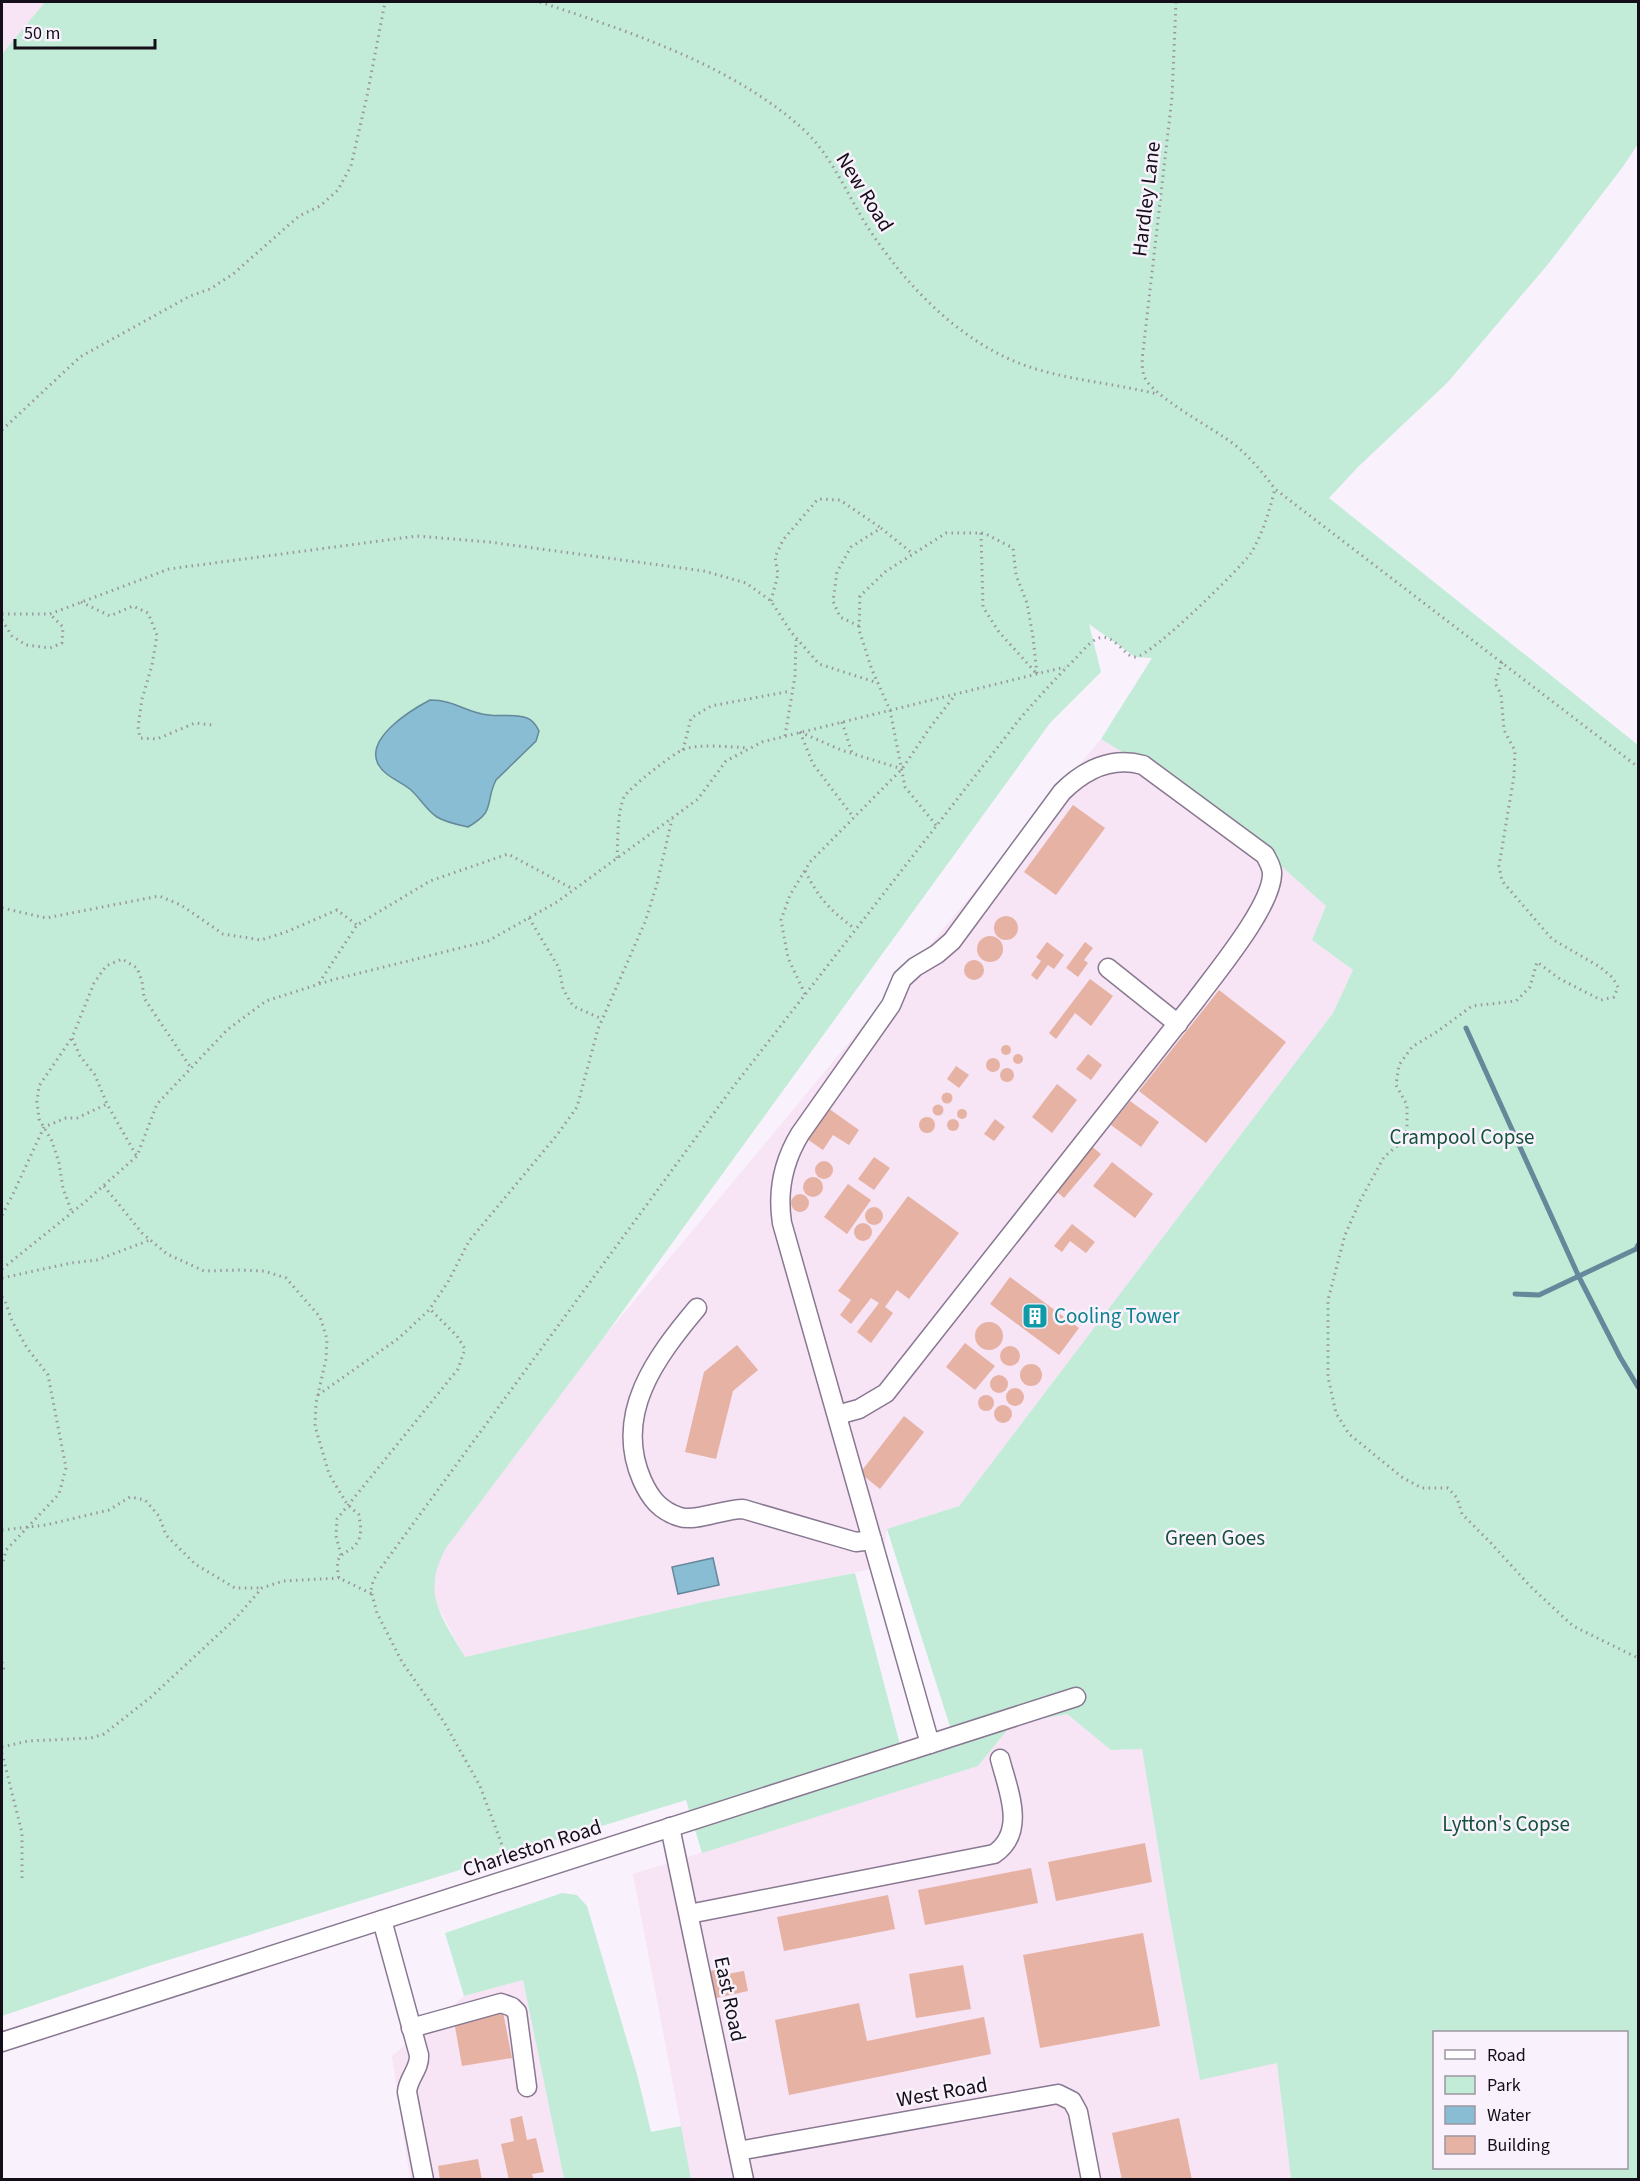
<svg xmlns="http://www.w3.org/2000/svg" width="1640" height="2181" viewBox="0 0 1640 2181" font-family="'Source Sans 3',sans-serif">
  <style>
    .industrial { fill: #f7e4f5 }
    .green { fill: #c2ecd7; fill-rule: evenodd }
    .water { fill: #88bdd4; stroke: #65889b; stroke-width: 1.5 }
    .lines { fill: none; stroke-linecap: round; stroke-linejoin: round }
    .stream { stroke: #65889b; stroke-width: 5 }
    .building { fill: #e6b2a4 }
    .minor-casing { stroke: #887891; stroke-width: 21 }
    .path { stroke: #9b959f; stroke-width: 3; stroke-dasharray: 1.5 4.5; stroke-linecap: butt }
    .minor { stroke: #fff; stroke-width: 18 }
    .labels { text-anchor: middle; dominant-baseline: central; stroke-width: 5; stroke-linejoin: round; paint-order: stroke }
    .street-label { font-size: 21px; fill: #130e17; stroke: #f9f2fd }
    .park-label { font-size: 21px; fill: #13523a; stroke: #f9f2fd }
    .culture-label { font-size: 21px; fill: #0d838f; stroke: #f9f2fd; text-anchor: start }
  </style>
  <rect width="100%" height="100%" fill="#f9f2fd"/>
  <g class="industrial">
    <polygon points="2,2 45,2 2,54"/>
    <polygon points="1101,739 1219,811 1326,906 1312,940 1353,970 1333,1013 959,1506 887,1529 883,1566 844,1575 703,1602 465,1657 435,1602 433,1584 437,1564 446,1548 604,1337"/>
    <polygon points="1067,1714 1111,1750 1142,1749 1169,1913 1200,2079 1277,2062 1291,2179 691,2179 633,1874 978,1766 1012,1724"/>
    <polygon points="523,1980 564,2179 410,2179 392,2056 464,1996"/>
  </g>
  <g class="green">
    <path d="M45,2H1638V144L1622,168L1549,263L1448,382L1358,467L1329,498L1638,745V2179H1291L1277,2063L1200,2080L1169,1913L1142,1749L1111,1750L1067,1714L1012,1724L978,1766L702,1853L686,1800L149,1966L2,2016V54ZM1089,624L1135,657L1152,658L1101,739L1219,811L1326,906L1312,940L1353,970L1333,1013L959,1506L887,1529L953,1736L902,1752L855,1573L703,1602L465,1657C441,1616 421,1594 446,1548L604,1337L1050,723L1101,672ZM1434,2032H1626V2168H1434Z"/>
    <polygon points="562,1893 577,1895 587,1906 637,2074 651,2132 681,2126 691,2179 564,2179 523,1980 464,1996 445,1933"/>
  </g>
  <g class="water">
    <path d="M430,700C456,700 466,713 489,715C502,717 515,713 527,718C533,720 536,725 539,731L536,741L496,780C484,804 497,810 468,827C459,825 445,822 437,817C427,811 420,798 411,790C401,781 385,777 378,764C365,738 411,710 430,700Z"/>
    <polygon points="713,1558 719,1585 678,1594 672,1567"/>
  </g>
  <g class="lines">
    <g class="stream">
      <polyline points="1466,1028 1579,1277 1620,1357 1638,1387"/>
      <polyline points="1515,1294 1539,1295 1636,1249 1638,1245"/>
    </g>
  </g>
  <g class="building">
    <polygon points="1073,805 1105,828 1056,895 1024,872"/>
    <circle cx="1006" cy="928" r="12"/>
    <circle cx="990" cy="949" r="13"/>
    <polygon points="1047,942 1064,955 1054,969 1048,965 1037,980 1031,975 1041,961 1036,957"/>
    <polygon points="1085,942 1093,948 1084,960 1088,963 1078,977 1066,968"/>
    <circle cx="974" cy="970" r="10"/>
    <polygon points="1090,979 1113,996 1091,1026 1075,1013 1056,1039 1049,1033"/>
    <polygon points="1219,990 1286,1042 1206,1143 1139,1091"/>
    <circle cx="1006" cy="1050" r="5"/>
    <polygon points="1088,1054 1102,1065 1091,1080 1076,1069"/>
    <circle cx="1018" cy="1059" r="5"/>
    <circle cx="993" cy="1065" r="7"/>
    <polygon points="956,1066 969,1075 959,1088 947,1079"/>
    <circle cx="1007" cy="1075" r="7"/>
    <polygon points="1057,1084 1077,1100 1052,1133 1032,1117"/>
    <circle cx="947" cy="1098" r="5.5"/>
    <polygon points="1130,1101 1159,1122 1141,1147 1111,1125"/>
    <circle cx="938" cy="1110" r="5.5"/>
    <polygon points="828,1108 859,1130 849,1145 833,1135 823,1150 807,1139"/>
    <circle cx="962" cy="1114" r="5"/>
    <circle cx="927" cy="1125" r="8"/>
    <polygon points="995,1119 1005,1127 994,1141 984,1134"/>
    <circle cx="953" cy="1125" r="6"/>
    <polygon points="1090,1145 1101,1154 1064,1198 1054,1189"/>
    <polygon points="874,1157 890,1168 874,1190 858,1179"/>
    <circle cx="824" cy="1170" r="9"/>
    <polygon points="1112,1162 1153,1194 1135,1218 1093,1186"/>
    <circle cx="813" cy="1187" r="10"/>
    <polygon points="848,1184 871,1200 847,1234 824,1217"/>
    <circle cx="800" cy="1203" r="9"/>
    <polygon points="908,1196 959,1233 909,1299 897,1290 885,1307 893,1313 871,1343 857,1332 879,1303 871,1298 851,1324 840,1315 851,1300 838,1291"/>
    <circle cx="874" cy="1216" r="9"/>
    <circle cx="863" cy="1232" r="9"/>
    <polygon points="1072,1224 1095,1242 1086,1253 1070,1241 1062,1252 1054,1246"/>
    <polygon points="1010,1277 1079,1328 1059,1355 990,1304"/>
    <circle cx="989" cy="1336" r="14"/>
    <polygon points="965,1343 995,1366 975,1390 946,1367"/>
    <polygon points="737,1345 758,1370 733,1391 716,1459 685,1452 704,1372"/>
    <circle cx="1010" cy="1356" r="10"/>
    <circle cx="1031" cy="1375" r="11"/>
    <circle cx="999" cy="1384" r="9"/>
    <circle cx="1015" cy="1397" r="9"/>
    <circle cx="986" cy="1403" r="8"/>
    <circle cx="1003" cy="1414" r="9"/>
    <polygon points="904,1416 924,1432 880,1489 860,1473"/>
    <polygon points="1145,1843 1152,1882 1056,1901 1048,1862"/>
    <polygon points="1031,1868 1038,1903 925,1925 918,1890"/>
    <polygon points="888,1895 895,1929 784,1951 777,1917"/>
    <polygon points="1143,1933 1160,2026 1040,2048 1023,1955"/>
    <polygon points="963,1965 971,2009 916,2018 909,1974"/>
    <polygon points="725,1968 727,1974 744,1971 748,1991 716,1998 710,1971"/>
    <polygon points="859,2003 867,2041 984,2017 991,2054 789,2095 775,2020"/>
    <polygon points="503,2012 512,2058 462,2066 454,2021"/>
    <polygon points="522,2116 527,2140 536,2138 544,2172 532,2174 534,2180 509,2180 501,2144 514,2141 510,2119"/>
    <polygon points="1179,2118 1192,2180 1122,2180 1112,2133"/>
    <polygon points="478,2159 482,2180 440,2180 438,2166"/>
  </g>
  <g class="lines">
    <g class="minor-casing">
      <g id="minor">
        <polyline points="1108,968 1178,1024"/>
        <path d="M697,1308C656,1357 613,1414 642,1480C650,1498 660,1511 680,1517C695,1522 724,1509 743,1509L856,1542L872,1540"/>
        <path d="M837,1415L859,1409L886,1393L1196,1000C1215,974 1274,904 1272,872C1271,865 1268,861 1265,855L1143,765C1112,756 1084,770 1062,792L952,941L937,954L915,967L902,979L891,1005L800,1134C783,1162 777,1191 782,1223L930,1744"/>
        <polyline points="670,1827 744,2180"/>
        <path d="M689,1914L994,1854C1027,1832 1008,1790 1000,1759"/>
        <path d="M382,1920L419,2055C420,2069 408,2078 407,2092L424,2180"/>
        <polyline points="411,2028 501,2003 512,2007 517,2012 527,2087"/>
        <polyline points="2,2042 1076,1697"/>
        <polyline points="738,2151 1058,2094 1072,2101 1078,2112 1091,2180"/>
      </g>
    </g>
    <g class="path">
      <path d="M540,2C630,32 733,65 804,130C834,158 848,198 871,232C910,291 968,349 1036,369C1076,381 1117,384 1157,394"/>
      <path d="M1176,2L1172,97L1145,334C1144,347 1140,363 1144,376C1151,396 1215,429 1235,445C1251,458 1263,473 1275,489L1638,767"/>
      <polyline points="2,430 80,357 190,296 210,289 233,274 299,216 320,206 338,190 351,166 367,96 385,2"/>
      <polyline points="981,533 983,607 999,632 1036,673"/>
      <polyline points="771,601 778,574 775,557 783,540 818,499 840,500 881,528"/>
      <polyline points="81,602 110,616 133,606 148,613 157,635 152,665 142,699 138,727 140,738 157,739 195,723 213,725"/>
      <polyline points="2,614 50,614 169,569 417,536 489,542 704,571 746,583 771,601 791,632 819,664 878,683"/>
      <polyline points="2,620 12,636 26,645 50,648 62,643 63,627 50,614"/>
      <polyline points="859,626 840,617 833,601 837,572 851,547 881,528 913,554"/>
      <polyline points="1502,662 1495,683 1501,694 1504,730 1515,751 1514,776 1499,866 1502,881 1552,939 1600,967 1613,978 1618,987 1614,997 1601,1000 1560,979 1537,962 1530,987 1516,1001 1472,1006 1438,1031 1412,1047 1399,1065 1396,1085 1407,1105 1407,1130 1397,1146 1384,1157 1360,1201 1345,1235 1328,1300 1328,1377 1336,1413 1349,1434 1403,1478 1422,1488 1448,1488 1457,1498 1462,1514 1490,1542 1530,1586 1573,1626 1638,1658"/>
      <polyline points="842,722 852,753"/>
      <polyline points="800,732 841,750 902,769"/>
      <polyline points="800,732 813,764 854,818"/>
      <polyline points="785,736 795,676 796,640"/>
      <polyline points="683,750 691,718 711,706 791,691"/>
      <polyline points="936,825 905,787 890,710 872,670 859,630 860,596 885,572 946,533 984,533 1013,548 1016,575 1027,603 1033,637 1037,674"/>
      <path d="M617,858C618,841 617,813 624,797C629,788 673,754 682,750C698,743 731,747 748,748"/>
      <path d="M805,871C821,901 828,908 855,929"/>
      <polyline points="2,908 46,918 159,896 181,905 223,934 261,940 286,932 337,910 357,925"/>
      <polyline points="529,918 559,968 563,989 573,1006 602,1019"/>
      <polyline points="319,983 357,925 430,881 508,854 573,889"/>
      <polyline points="805,994 788,958 781,920 790,895 810,862 902,769 929,729 955,695"/>
      <polyline points="71,1039 39,1086 37,1102 39,1119 52,1141 59,1163 63,1188 72,1213"/>
      <polyline points="136,1155 107,1104 95,1075 80,1056 72,1038 94,983 106,966 122,959 137,968 142,981 144,998 191,1068"/>
      <path d="M104,1186L142,1233L167,1254L204,1271L240,1270L264,1271L286,1278L320,1317L327,1339L326,1359L316,1403L315,1426L329,1474L347,1504L359,1515C360,1523 362,1531 359,1539C351,1558 332,1546 339,1578L372,1594"/>
      <polyline points="2,1215 13,1194 44,1127 66,1118 77,1118 107,1104"/>
      <polyline points="2,1269 85,1202 137,1156 157,1104 227,1030 266,1001 332,980 488,941 557,902 698,799 726,761 762,742 1065,667"/>
      <polyline points="2,1278 71,1263 97,1260 150,1240"/>
      <polyline points="2,1297 5,1301 12,1321 27,1348 48,1375 66,1468 59,1494 6,1550 2,1566"/>
      <polyline points="318,1395 399,1338 429,1310 448,1282 469,1241 557,1135 577,1107 598,1029 645,922 657,884 672,819"/>
      <polyline points="2,1530 46,1525 109,1510 130,1497 145,1500 159,1516 166,1535 195,1564 235,1588 261,1588"/>
      <polyline points="341,1555 336,1536 337,1519 458,1369 465,1349 457,1336 430,1309"/>
      <polyline points="2,1662 4,1670 2,1672"/>
      <polyline points="2,1747 28,1741 91,1738 104,1734 151,1697 235,1619 262,1588 283,1581 339,1578"/>
      <polyline points="2,1753 22,1833 22,1880"/>
      <path d="M508,1861L480,1786L444,1722L402,1662L377,1613L371,1591L373,1581L380,1569L730,1091L1018,721C1036,700 1054,680 1074,660C1080,654 1086,646 1093,641C1113,627 1124,659 1136,657C1152,655 1240,569 1251,553C1263,533 1269,512 1275,489"/>
    </g>
    <use href="#minor" class="minor"/>
  </g>
  <defs>
    <g id="building-square" transform="scale(1.35)"><rect x="-9" y="-9" width="18" height="18" rx="4" fill="#0f9aa8" stroke="#f9f2fd"/><path d="M-4-6H4V6H1V3H-1V6H-4ZM-2.5-4.3h1.7v1.8h-1.7ZM.8-4.3h1.7v1.8H.8ZM-2.5-1h1.7V.8h-1.7ZM.8-1h1.7V.8H.8Z" fill="#fff"/></g>
  </defs>
  <g fill-rule="evenodd">
    <use href="#building-square" x="1035" y="1316"/>
  </g>
  <g class="labels">
    <g class="street-label">
      <text transform="translate(865 192) rotate(58)">New Road</text>
      <text transform="translate(1146 199) rotate(-83)">Hardley Lane</text>
      <text transform="translate(532 1848) rotate(-18)">Charleston Road</text>
      <text transform="translate(730 1999) rotate(78)">East Road</text>
      <text transform="translate(942 2092) rotate(-10)">West Road</text>
    </g>
    <g class="park-label">
      <text x="1462" y="1137">Crampool Copse</text>
      <text x="1215" y="1538">Green Goes</text>
      <text x="1506" y="1824">Lytton's Copse</text>
    </g>
    <g class="culture-label">
      <text x="1054" y="1316">Cooling Tower</text>
    </g>
  </g>
  <rect width="1640" height="2181" fill="none" stroke="#130e17" stroke-width="6"/>
  <rect x="1433" y="2031" width="195" height="138" fill="#f9f2fd" stroke="#9d97a1" stroke-width="1.5"/>
  <rect x="1445" y="2050" width="30" height="9" fill="#ffffff" stroke="#9d97a1" stroke-width="1.5"/>
  <text x="1487" y="2061" font-size="18" fill="#130e17">Road</text>
  <rect x="1445" y="2076" width="30" height="18" fill="#c2ecd7" stroke="#9d97a1" stroke-width="1.5"/>
  <text x="1487" y="2091" font-size="18" fill="#130e17">Park</text>
  <rect x="1445" y="2106" width="30" height="18" fill="#88bdd4" stroke="#9d97a1" stroke-width="1.5"/>
  <text x="1487" y="2121" font-size="18" fill="#130e17">Water</text>
  <rect x="1445" y="2136" width="30" height="18" fill="#e6b2a4" stroke="#9d97a1" stroke-width="1.5"/>
  <text x="1487" y="2151" font-size="18" fill="#130e17">Building</text>
  <path d="M15 39v9h140v-9" fill="none" stroke="#130e17" stroke-width="3"/>
  <text x="24" y="39" font-size="18" fill="#130e17" stroke="#f9f2fd" stroke-width="4.5" paint-order="stroke">50 m</text>
</svg>
